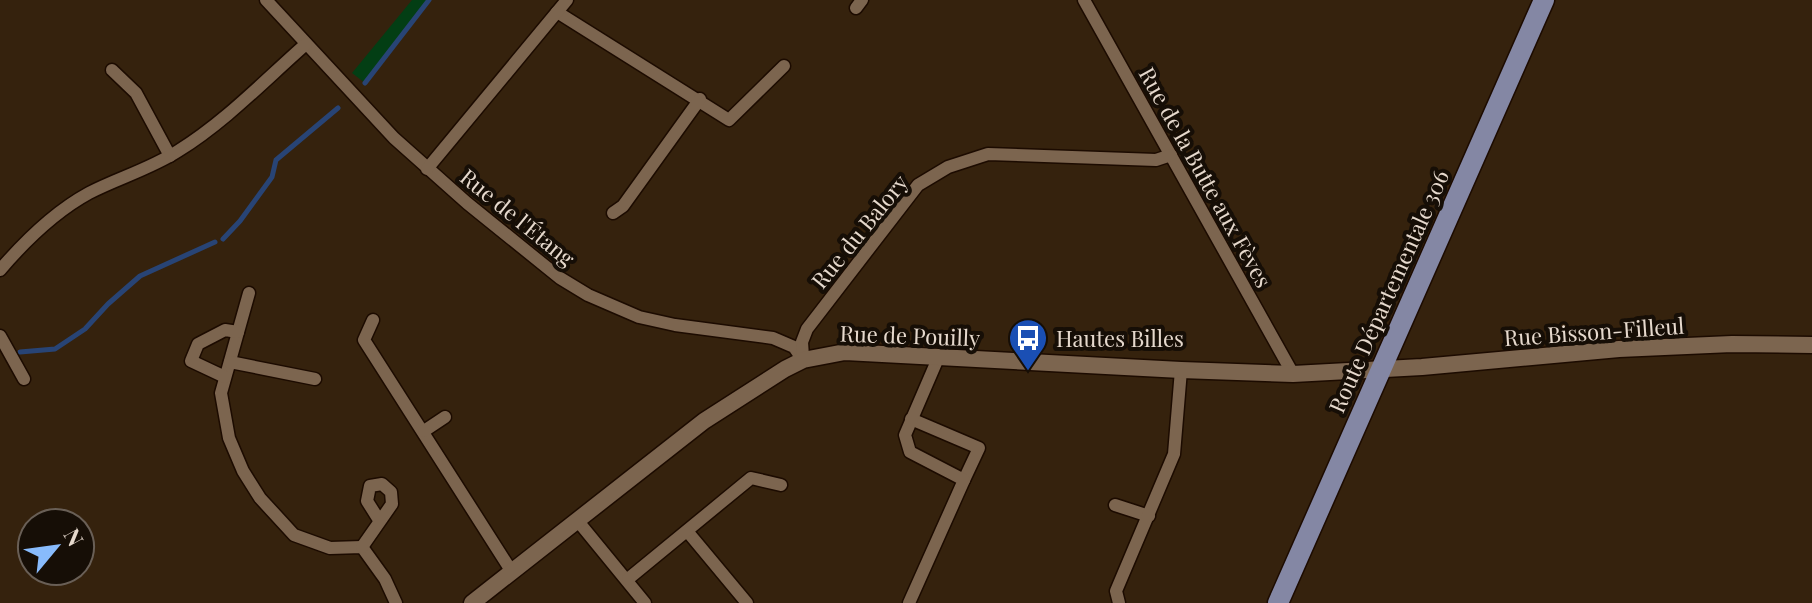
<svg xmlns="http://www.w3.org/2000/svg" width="1812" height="603" viewBox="0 0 1812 603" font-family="'Playfair Display',serif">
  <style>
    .green { fill: #033e14 }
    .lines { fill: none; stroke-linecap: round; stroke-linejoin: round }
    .stream { stroke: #284475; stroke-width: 5 }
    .minor-casing { stroke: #1c0b00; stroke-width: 15 }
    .tertiary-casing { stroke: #1c0b00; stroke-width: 19 }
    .primary-casing { stroke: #1c0b00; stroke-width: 23 }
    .minor { stroke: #7c654f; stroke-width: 12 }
    .tertiary { stroke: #7c654f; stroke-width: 16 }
    .primary { stroke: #8487a4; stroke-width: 20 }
    .labels { text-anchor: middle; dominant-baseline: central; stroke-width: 8; stroke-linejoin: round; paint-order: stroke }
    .street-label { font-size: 22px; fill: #e6d9cd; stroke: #160e06 }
    .poi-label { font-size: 22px; fill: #e6d9cd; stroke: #160e06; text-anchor: start }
  </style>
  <rect width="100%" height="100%" fill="#35220d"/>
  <polygon class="green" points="412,0 429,0 365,83 352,73"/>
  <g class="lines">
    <g class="stream">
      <polyline points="365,83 429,0"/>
      <polyline points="223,239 240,221 272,177 276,160 338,108"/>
      <polyline points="20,352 55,349 85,329 108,304 140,276 215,242"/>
    </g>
    <g class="minor-casing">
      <g id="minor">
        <polyline points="266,0 394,138 467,203 560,278 588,295 639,317 675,325 773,338 794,347 803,360"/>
        <polyline points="1084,0 1293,374"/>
        <polyline points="856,8 862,0"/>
        <polyline points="557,12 729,120 784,66"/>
        <polyline points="112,70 136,93 170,156"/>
        <polyline points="427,169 567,0"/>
        <polyline points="613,213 623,206 700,99"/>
        <path d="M0,270C24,242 56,211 89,193C118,178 150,169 178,151C225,122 265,80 306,44"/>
        <polyline points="249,293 221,393 229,438 243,471 260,498 294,535 330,548 362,547 385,579 396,603"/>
        <polyline points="373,320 364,340 512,572"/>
        <polyline points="0,336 24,379"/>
        <polyline points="803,357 802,342 807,329 918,185 948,167 988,154 1156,160 1171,155"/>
        <polyline points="230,362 315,379"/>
        <polyline points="225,377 191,361 198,344 225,330 238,332"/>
        <polyline points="911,419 979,448 964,480"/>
        <polyline points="424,431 445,417"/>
        <polyline points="1115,505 1149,516"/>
        <polyline points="577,520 645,603"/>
        <polyline points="687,531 747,603"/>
        <polyline points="362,547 392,504 391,492 382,484 370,486 367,501 379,520"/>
        <polyline points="628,579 751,478 781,485"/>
        <polyline points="909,603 964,480 910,452 905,435 939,356"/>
        <polyline points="1119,603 1116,591 1174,454 1181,370"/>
      </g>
    </g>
    <g class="tertiary-casing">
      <polyline id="tertiary" points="472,603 704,421 785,369 803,360 845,352 1181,370 1293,374 1422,367 1619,349 1732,344 1812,345"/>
    </g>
    <g class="primary-casing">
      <polyline id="primary" points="1278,603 1544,0"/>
    </g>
    <use href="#minor" class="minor"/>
    <use href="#tertiary" class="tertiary"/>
    <use href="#primary" class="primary"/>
  </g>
  <defs>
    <g id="bus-pin" transform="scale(2)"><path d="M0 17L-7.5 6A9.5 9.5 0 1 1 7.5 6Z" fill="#1a4fb4" stroke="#160e06"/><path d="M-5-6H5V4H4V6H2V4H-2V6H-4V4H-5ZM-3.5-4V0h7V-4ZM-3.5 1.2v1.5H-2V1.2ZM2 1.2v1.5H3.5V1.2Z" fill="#fff"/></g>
  </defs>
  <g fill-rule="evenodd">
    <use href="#bus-pin" x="1028" y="338"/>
  </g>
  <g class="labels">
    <g class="street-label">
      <text transform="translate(1206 177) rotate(61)">Rue de la Butte aux Fèves</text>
      <text transform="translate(518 217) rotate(39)">Rue de l'Étang</text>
      <text transform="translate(859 231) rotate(-51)">Rue du Balory</text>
      <text transform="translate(1388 291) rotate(-66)">Route Départementale 306</text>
      <text transform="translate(1594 331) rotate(-4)">Rue Bisson-Filleul</text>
      <text transform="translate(910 335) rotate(2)">Rue de Pouilly</text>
    </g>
    <g class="poi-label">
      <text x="1056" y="338">Hautes Billes</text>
    </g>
  </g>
  <g transform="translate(56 547) rotate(61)"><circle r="38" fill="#160e06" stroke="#695f56" stroke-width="2"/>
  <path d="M0-6L14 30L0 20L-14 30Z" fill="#88bbfc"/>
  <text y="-12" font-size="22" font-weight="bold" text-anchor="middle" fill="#e6d9cd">N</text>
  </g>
</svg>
